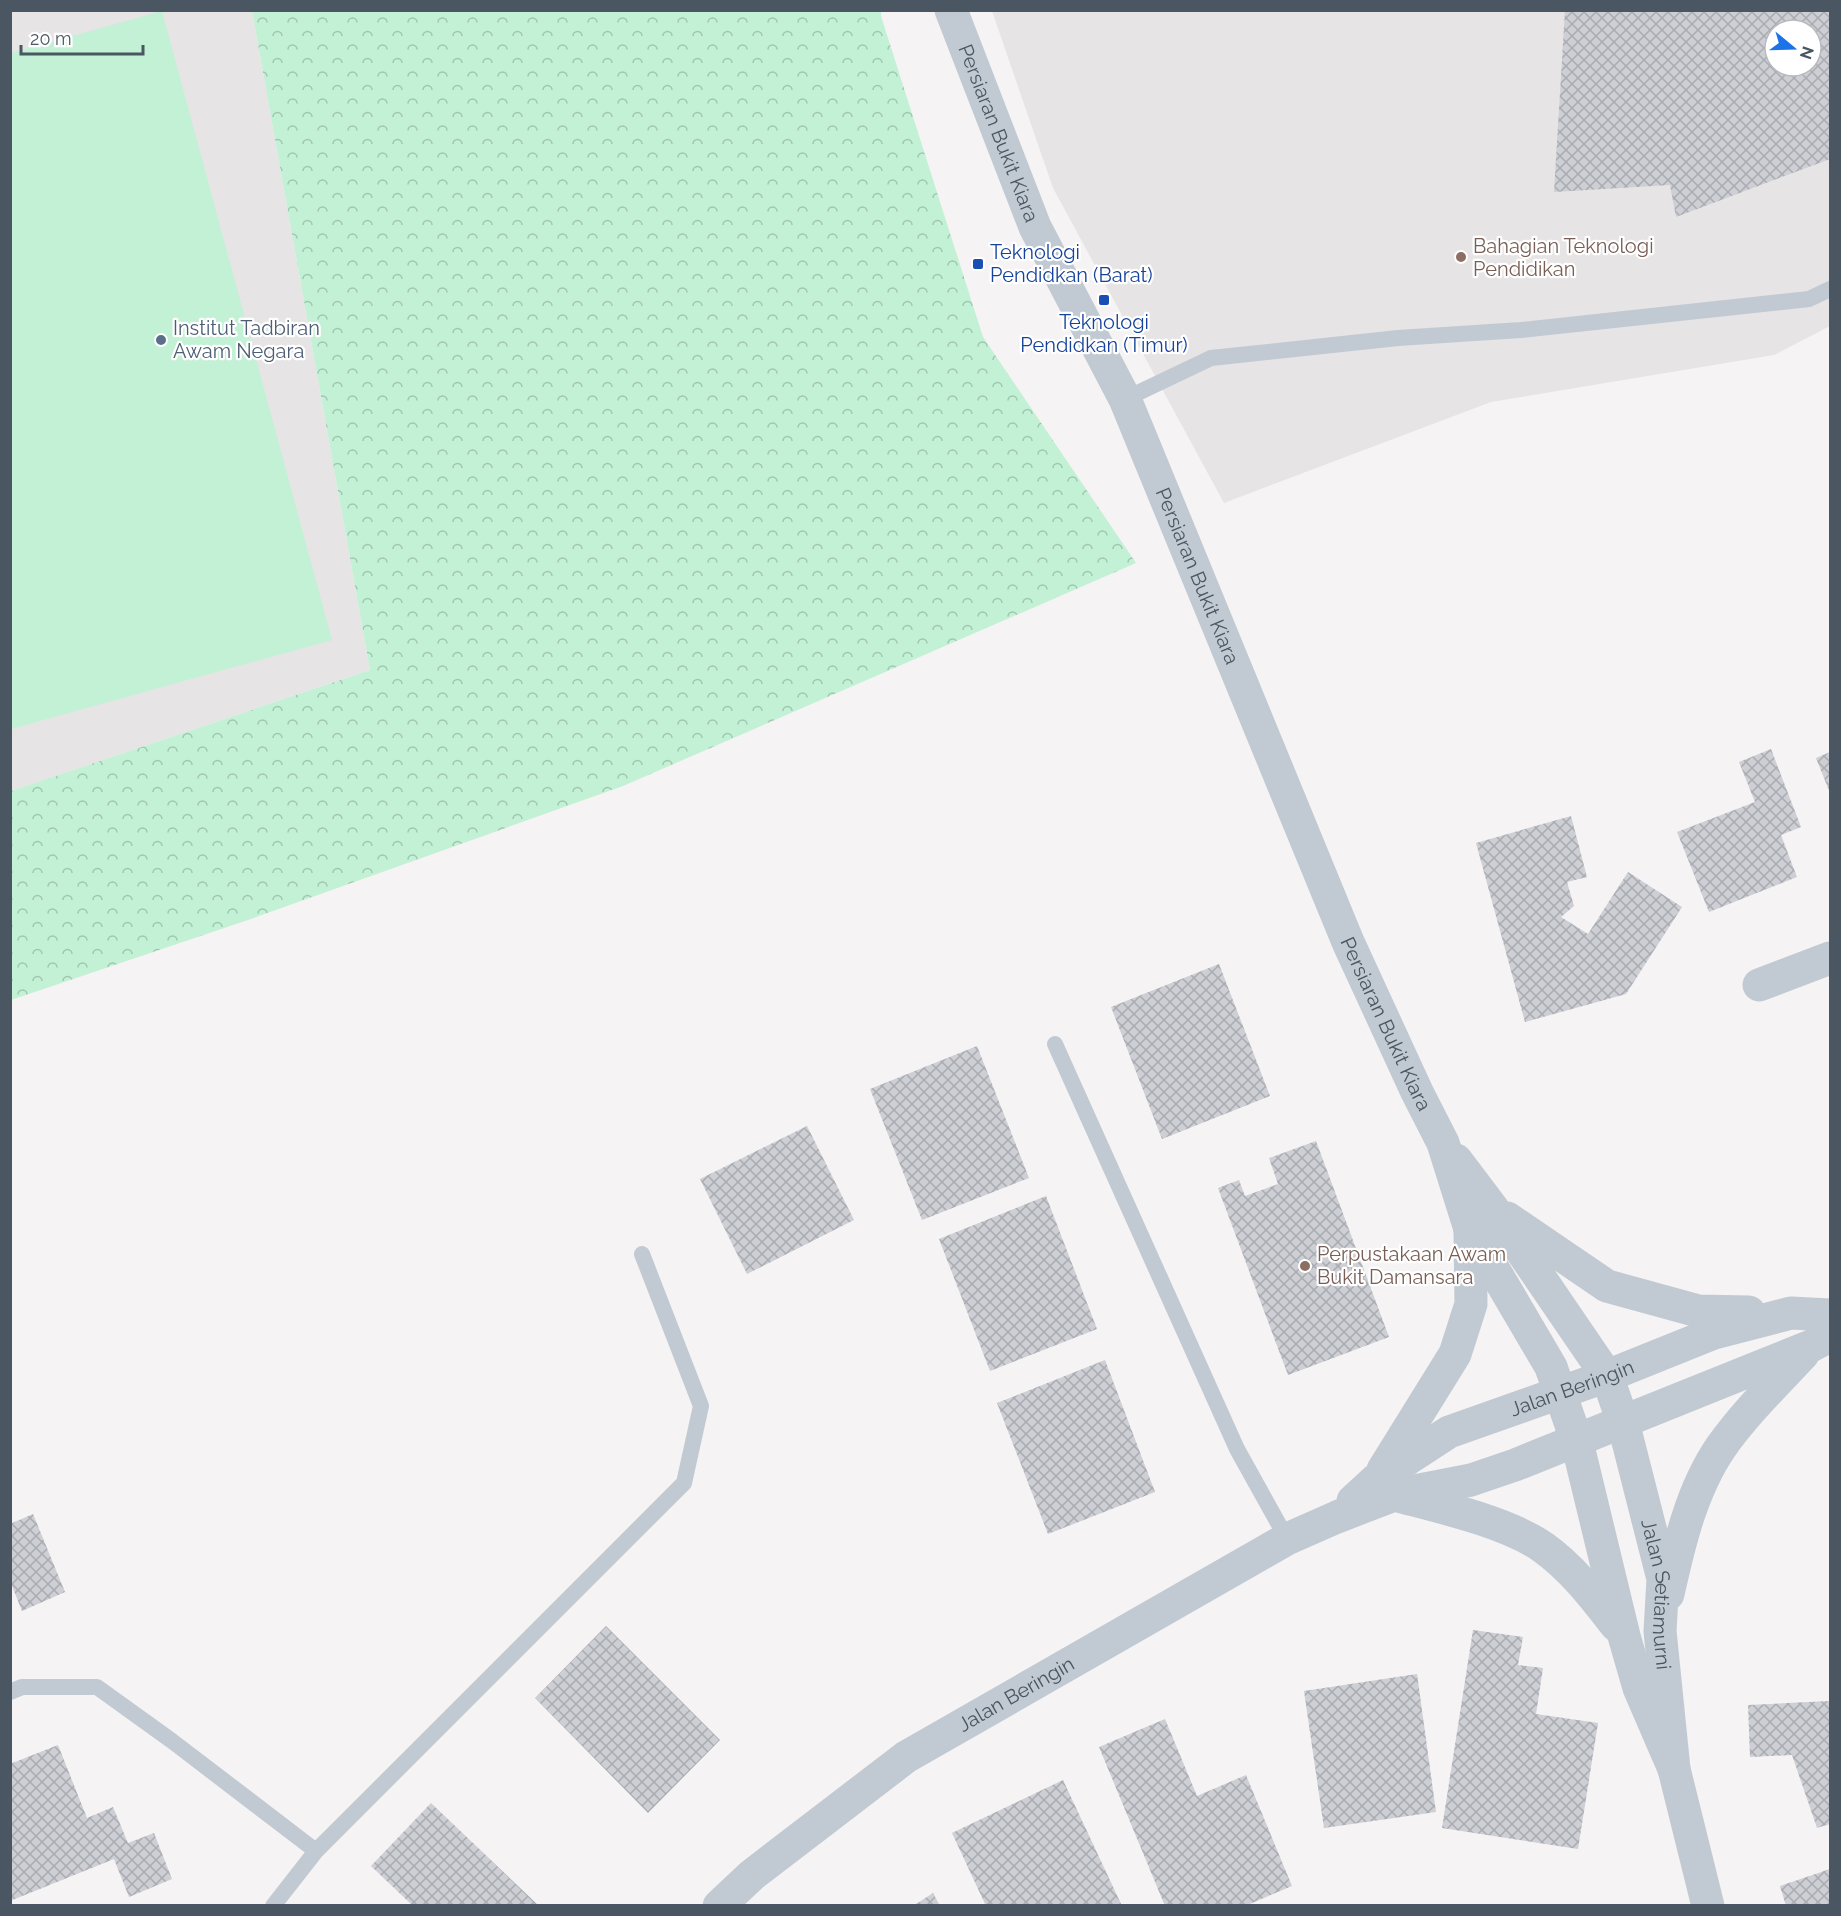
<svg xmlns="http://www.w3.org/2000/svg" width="1841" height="1916" viewBox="0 0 1841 1916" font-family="Raleway,sans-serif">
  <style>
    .education { fill: #e6e4e5; fill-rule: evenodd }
    .forest { fill: url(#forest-crowns) }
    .garden { fill: #c3f1d5 }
    .building { fill: url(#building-cross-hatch); fill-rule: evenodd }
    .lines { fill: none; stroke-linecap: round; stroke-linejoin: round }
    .service { stroke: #c1cad2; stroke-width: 16 }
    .minor { stroke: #c1cad2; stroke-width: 33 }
    .tertiary { stroke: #c1cad2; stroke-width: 33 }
    .education-dot { fill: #8d6e63; stroke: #fff; stroke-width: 2 }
    .transit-dot { fill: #1a4fb4; stroke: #fff; stroke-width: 2 }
    .service-dot { fill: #5c6f8a; stroke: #fff; stroke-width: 2 }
    .labels { text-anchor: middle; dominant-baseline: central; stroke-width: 4.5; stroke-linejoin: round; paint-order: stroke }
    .street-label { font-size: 20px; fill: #4a5661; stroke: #fff }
    .education-label { font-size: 20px; fill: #785e54; stroke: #fff; text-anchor: start }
    .transit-label { font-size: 20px; fill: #164399; stroke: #fff; text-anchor: start }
    .service-label { font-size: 20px; fill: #4e5e75; stroke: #fff; text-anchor: start }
  </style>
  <defs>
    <pattern id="forest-crowns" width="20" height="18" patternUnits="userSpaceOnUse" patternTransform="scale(1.5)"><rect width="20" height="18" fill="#c3f1d5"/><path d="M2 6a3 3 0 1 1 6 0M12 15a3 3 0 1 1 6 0" fill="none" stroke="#a0c6b0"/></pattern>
    <pattern id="building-cross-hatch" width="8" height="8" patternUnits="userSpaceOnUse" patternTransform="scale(1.5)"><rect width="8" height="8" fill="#cdcfd5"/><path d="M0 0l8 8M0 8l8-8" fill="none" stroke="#a8abb0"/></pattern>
  </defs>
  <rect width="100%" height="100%" fill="#f5f3f3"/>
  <g class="education">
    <polygon points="10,11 252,11 370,670 11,791"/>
    <path d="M992,11H1830V326L1774,355L1491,402L1224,503L1053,188ZM1775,30H1811V66H1775Z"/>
  </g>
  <polygon class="forest" points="252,11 881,11 881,16 983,337 1136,563 623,786 248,920 11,1000 11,791 370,670"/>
  <polygon class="garden" points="162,11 332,640 11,729 11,53"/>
  <g class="building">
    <path d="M1565,10H1830V159L1676,217L1670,185L1554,192ZM1775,30H1811V66H1775Z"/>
    <polygon points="1771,749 1801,827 1781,835 1797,877 1709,912 1677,832 1755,802 1739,762"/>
    <polygon points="1830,752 1830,793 1816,758"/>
    <polygon points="1571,816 1587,877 1567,882 1574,906 1561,917 1588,934 1628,872 1682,907 1626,994 1525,1022 1476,843"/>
    <polygon points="1219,964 1270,1096 1162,1139 1111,1007"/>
    <polygon points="977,1046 1029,1178 922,1220 870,1089"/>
    <polygon points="807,1126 854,1220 747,1274 700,1179"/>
    <polygon points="1316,1141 1389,1337 1288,1375 1218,1188 1239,1180 1245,1196 1278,1184 1269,1158"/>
    <polygon points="1046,1196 1097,1329 990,1371 939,1239"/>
    <polygon points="1105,1360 1155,1492 1048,1534 997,1403"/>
    <polygon points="33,1514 65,1592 22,1611 10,1581 10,1524"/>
    <polygon points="606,1626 720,1740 648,1813 535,1698"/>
    <polygon points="1473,1630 1523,1637 1518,1665 1543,1668 1536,1714 1598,1723 1578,1849 1442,1828"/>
    <polygon points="1417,1674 1436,1812 1324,1828 1304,1691"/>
    <polygon points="1830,1701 1830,1824 1817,1828 1792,1755 1750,1757 1748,1705"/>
    <polygon points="1165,1719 1197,1796 1246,1775 1292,1886 1245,1906 1165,1906 1099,1747"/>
    <polygon points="58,1745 87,1818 113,1807 128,1843 154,1833 172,1879 129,1897 114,1859 10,1901 10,1764"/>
    <polygon points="1063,1780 1122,1906 986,1906 952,1833"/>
    <polygon points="431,1803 539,1906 413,1906 371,1866"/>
    <polygon points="1830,1869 1830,1906 1786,1906 1780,1886"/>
    <polygon points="933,1893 940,1906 913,1906"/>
  </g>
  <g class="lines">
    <g class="service">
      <polyline points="1125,399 1211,358 1398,338 1521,330 1809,299 1830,289"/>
      <polyline points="1055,1044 1237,1449 1287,1539"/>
      <polyline points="10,1692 22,1687 97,1687 172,1741 316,1851"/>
      <polyline points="273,1906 316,1851 684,1483 701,1406 642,1254"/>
    </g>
    <polyline class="minor" points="1759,985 1830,958"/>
    <g class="tertiary">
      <path id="s1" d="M951,10L1035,227L1125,399L1348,942L1417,1092L1443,1143L1470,1229L1551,1367L1577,1442L1624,1636L1639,1688L1674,1769"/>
      <path id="s2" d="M1456,1160L1493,1209L1607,1376L1623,1422L1663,1579L1660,1631L1674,1769L1708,1906"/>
      <polyline points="1507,1218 1607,1286 1698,1311 1749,1312"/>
      <polyline points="1383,1470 1455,1354 1471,1304 1470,1230"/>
      <path d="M1402,1497C1444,1508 1509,1523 1544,1548C1573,1569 1594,1597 1616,1625"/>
      <path id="s3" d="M1353,1501L1377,1479L1449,1432L1607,1376L1714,1333L1791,1313L1830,1315"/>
      <path d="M1668,1594C1679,1544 1692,1489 1721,1447C1745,1413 1775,1384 1803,1354"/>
      <path id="s4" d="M719,1906L752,1875L906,1757L1287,1539L1337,1517L1394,1495L1471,1480L1515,1465L1811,1346L1830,1336"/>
    </g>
  </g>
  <g class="education-dot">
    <circle cx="1461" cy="257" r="6"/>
    <circle cx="1305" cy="1266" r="6"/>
  </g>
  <g class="transit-dot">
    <rect x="972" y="258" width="12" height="12" rx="3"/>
    <rect x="1098" y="294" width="12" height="12" rx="3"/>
  </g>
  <circle class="service-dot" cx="161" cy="340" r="6"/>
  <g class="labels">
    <g class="street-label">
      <text stroke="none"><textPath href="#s1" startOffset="132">Persiaran Bukit Kiara</textPath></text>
      <text stroke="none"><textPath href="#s1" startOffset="618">Persiaran Bukit Kiara</textPath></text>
      <text stroke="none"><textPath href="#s1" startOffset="1104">Persiaran Bukit Kiara</textPath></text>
      <text stroke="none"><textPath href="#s3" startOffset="249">Jalan Beringin</textPath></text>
      <text stroke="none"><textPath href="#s2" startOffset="489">Jalan Setiamurni</textPath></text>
      <text stroke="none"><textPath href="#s4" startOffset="366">Jalan Beringin</textPath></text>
    </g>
    <g class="education-label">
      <text x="1473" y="246">Bahagian Teknologi<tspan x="1473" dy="23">Pendidikan</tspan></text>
      <text x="1317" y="1254">Perpustakaan Awam<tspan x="1317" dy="23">Bukit Damansara</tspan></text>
    </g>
    <g class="transit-label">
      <text x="990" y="252">Teknologi<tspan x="990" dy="23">Pendidkan (Barat)</tspan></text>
      <text x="1104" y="322" text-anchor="middle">Teknologi<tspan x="1104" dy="23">Pendidkan (Timur)</tspan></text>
    </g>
    <g class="service-label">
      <text x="173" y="328">Institut Tadbiran<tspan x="173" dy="23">Awam Negara</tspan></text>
    </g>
  </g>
  <rect width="1841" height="1916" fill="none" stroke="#4a5661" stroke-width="24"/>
  <g transform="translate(1793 48) rotate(109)"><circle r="28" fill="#ffffff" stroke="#b7bbc0" stroke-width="1.5"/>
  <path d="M0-4.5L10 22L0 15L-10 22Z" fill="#1a73e8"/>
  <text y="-9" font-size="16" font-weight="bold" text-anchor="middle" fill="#4a5661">N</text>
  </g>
  <path d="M21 45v9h122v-9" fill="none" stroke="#4a5661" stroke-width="3"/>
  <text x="30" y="45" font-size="18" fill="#4a5661" stroke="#ffffff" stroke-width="4.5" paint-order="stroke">20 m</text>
</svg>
